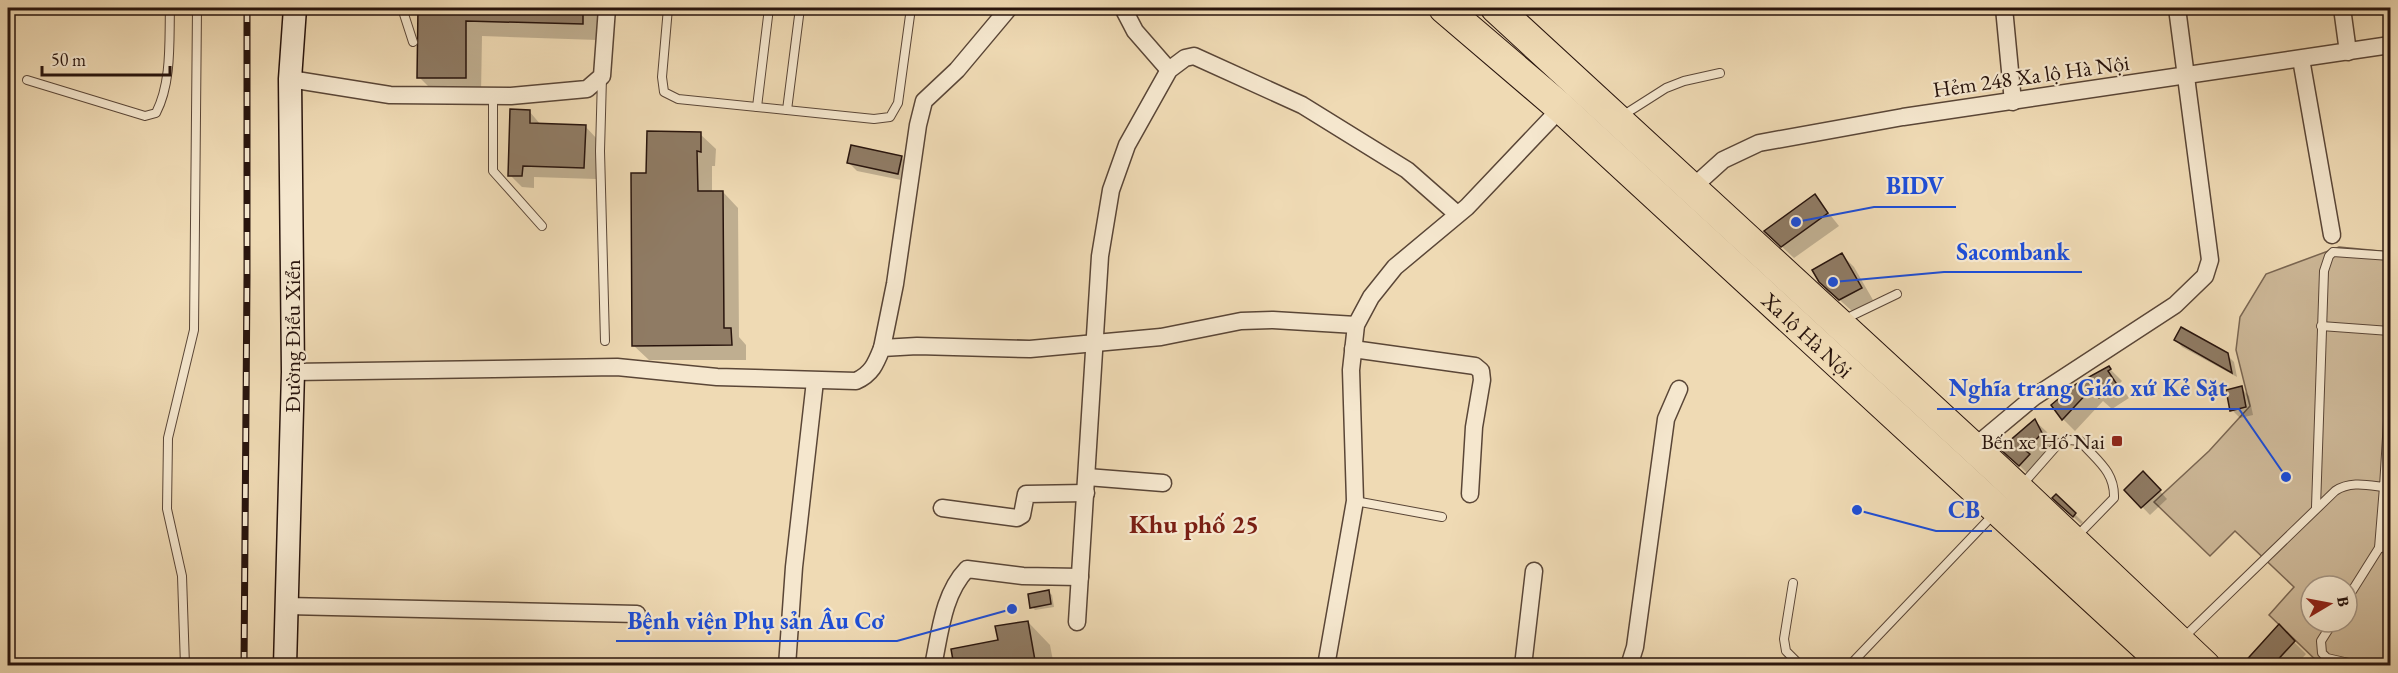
<svg xmlns="http://www.w3.org/2000/svg" width="2398" height="673" viewBox="0 0 2398 673" font-family="'EB Garamond',serif">
  <style>
    .green { fill: #cdb898; stroke: #7a6652; stroke-width: 1.5; fill-rule: evenodd }
    .shadow { fill: #0003 }
    .building { fill: #8f7b64; stroke: #28140d; stroke-width: 1.5 }
    .lines { fill: none; stroke-linecap: round; stroke-linejoin: round }
    .lane-casing { stroke: #5a4637; stroke-width: 10 }
    .street-casing { stroke: #5a4637; stroke-width: 19 }
    .secondary-casing { stroke: #28140d; stroke-width: 25 }
    .highway-casing { stroke: #28140d; stroke-width: 32 }
    .lane { stroke: #f5e7ce; stroke-width: 8 }
    .street { stroke: #f5e7ce; stroke-width: 16 }
    .secondary { stroke: #f5e7ce; stroke-width: 22 }
    .highway { stroke: #efdab4; stroke-width: 30 }
    .rail-casing { stroke: #28140d; stroke-width: 7 }
    .rail { stroke: #f5e7ce; stroke-width: 4.5; stroke-dasharray: 14; stroke-linecap: butt }
    .poi-dot { fill: #8f2418; stroke: #f5e7ce; stroke-width: 2 }
    .labels { text-anchor: middle; dominant-baseline: central; stroke-width: 4.5; stroke-linejoin: round; paint-order: stroke }
    .street-label { font-size: 22px; fill: #28140d; stroke: #f5e7ce }
    .poi-label { font-size: 22px; fill: #28140d; stroke: #f5e7ce; text-anchor: end }
    .quarter-label { font-size: 26px; font-weight: bold; fill: #7a1f14; stroke: #f5e7ce }
    .leader { fill: none; stroke: #1d4ed8; stroke-width: 2 }
    .callout-dot { fill: #1d4ed8; stroke: #f5e7ce; stroke-width: 2 }
    .callout-label { font-size: 24px; text-anchor: middle; font-weight: bold; fill: #1d4ed8; stroke: #f5e7ce; stroke-width: 4.5; stroke-linejoin: round; paint-order: stroke }
  </style>
  <rect width="100%" height="100%" fill="#efdab4"/>
  <filter id="stains"><feTurbulence type="fractalNoise" baseFrequency=".00333" numOctaves="4"/><feColorMatrix values="0 0 0 0 .2 0 0 0 0 .09 0 0 0 0 .02 0 0 0 .5 -.17"/></filter>
  <radialGradient id="worn" r=".72"><stop offset=".6" stop-color="#630" stop-opacity="0"/><stop offset="1" stop-color="#630" stop-opacity=".3"/></radialGradient>
  <path class="green" d="M2339,247L2390,252V665H2321L2269,615L2294,587L2235,531L2210,556L2154,502L2209,451L2250,406L2236,350L2240,317L2266,274ZM2311,586H2347V622H2311Z"/>
  <g class="shadow">
    <polygon points="420,8 599,8 598,40 482,36 481,94 435,93 419,77"/>
    <polygon points="529,111 541,125 585,126 597,139 596,179 534,177 534,188 522,187 510,175"/>
    <polygon points="700,134 716,149 715,166 712,166 712,192 723,192 738,208 739,337 746,345 746,360 649,360 633,345 648,175"/>
    <polygon points="901,157 909,165 906,181 857,171 849,163"/>
    <polygon points="1815,196 1839,226 1794,258 1778,243"/>
    <polygon points="1842,255 1854,267 1873,300 1852,311 1833,294"/>
    <polygon points="2176,340 2227,355 2234,362 2237,377 2182,347"/>
    <polygon points="2109,368 2122,381 2119,384 2129,398 2112,409 2103,401 2075,431 2063,419"/>
    <polygon points="2241,388 2249,396 2253,415 2240,418 2232,410"/>
    <polygon points="2035,421 2047,432 2053,446 2031,477 2014,460"/>
    <polygon points="2143,473 2167,499 2150,515 2126,490"/>
    <polygon points="2056,496 2083,522 2081,524 2062,506"/>
    <polygon points="1048,592 1052,595 1054,607 1035,610 1032,607"/>
    <polygon points="1028,622 1050,645 1054,666 955,666"/>
    <polygon points="2279,627 2306,654 2295,666 2243,666"/>
  </g>
  <g class="building">
    <polygon points="418,8 583,8 583,24 466,21 466,78 417,78"/>
    <polygon points="510,109 530,110 530,123 586,125 584,168 523,166 522,176 508,176"/>
    <polygon points="647,131 701,132 701,152 697,151 698,191 723,191 724,328 731,328 732,345 632,346 631,173 646,173"/>
    <polygon points="851,145 902,156 898,174 847,163"/>
    <polygon points="1815,194 1828,213 1781,247 1764,231"/>
    <polygon points="1842,253 1862,288 1839,300 1819,282 1812,270"/>
    <polygon points="2181,327 2228,353 2232,373 2174,340"/>
    <polygon points="2109,366 2111,369 2108,371 2118,386 2099,398 2090,390 2062,420 2051,405 2076,384"/>
    <polygon points="2242,386 2246,407 2230,411 2226,390"/>
    <polygon points="2035,419 2042,433 2026,451 2030,454 2019,466 2000,449"/>
    <polygon points="2143,471 2161,490 2141,508 2124,490"/>
    <polygon points="2056,494 2076,513 2073,517 2052,498"/>
    <polygon points="1049,590 1051,604 1030,608 1028,594"/>
    <polygon points="1028,621 1036,666 954,666 951,649 998,640 995,626"/>
    <polygon points="2279,624 2295,641 2272,666 2241,666"/>
  </g>
  <g class="lines">
    <g class="lane-casing">
      <g id="lane">
        <polyline points="402,8 413,42"/>
        <polyline points="668,8 662,77 664,92 678,99 874,119 890,117 898,103 911,8"/>
        <polyline points="602,77 600,151 605,341"/>
        <path d="M27,80L145,116L156,113C172,82 169,41 170,8"/>
        <polyline points="493,96 493,171 542,226"/>
        <polyline points="757,107 769,8"/>
        <polyline points="787,110 800,8"/>
        <polyline points="1622,116 1666,88 1684,81 1720,73"/>
        <polyline points="1843,320 1897,294"/>
        <polyline points="2321,326 2390,331"/>
        <path d="M2022,485L2059,443L2069,440L2080,441C2096,460 2115,471 2114,498L2077,536"/>
        <polyline points="1355,501 1442,517"/>
        <polyline points="2316,507 2324,271 2329,256 2333,252 2390,256"/>
        <polyline points="2379,548 2390,547"/>
        <polyline points="1793,583 1784,639 1786,651 1801,666"/>
        <polyline points="2347,599 2379,548 2384,487 2390,487"/>
        <polyline points="2333,622 2321,641 2322,653 2327,658 2362,666"/>
        <path d="M2182,639L2335,491C2350,481 2367,485 2384,487L2390,388"/>
        <polyline points="185,666 182,576 167,509 168,438 194,330 197,8"/>
        <polyline points="1849,666 1994,514"/>
      </g>
    </g>
    <g class="street-casing">
      <g id="street">
        <polyline points="1123,8 1135,31 1169,70"/>
        <polyline points="2004,8 2013,102"/>
        <polyline points="2342,8 2348,52"/>
        <polyline points="2301,59 2332,235"/>
        <polyline points="290,79 390,95 511,96 587,89 602,76 607,8"/>
        <polyline points="1692,188 1723,160 1759,143 1903,117 2390,45"/>
        <polyline points="882,348 895,284 918,125 924,101 957,70 1009,8"/>
        <polyline points="1353,349 1475,366 1481,371 1482,380 1474,427 1470,494"/>
        <path d="M293,372L617,367L717,377L856,381C872,374 876,363 882,348L917,346L1030,349L1161,337L1241,321L1273,320L1356,325"/>
        <polyline points="1973,448 2034,397 2175,305 2205,276 2210,260 2177,8"/>
        <polyline points="1087,477 1163,483"/>
        <polyline points="942,508 1017,518 1022,515 1026,494 1086,493"/>
        <polyline points="287,606 637,614"/>
        <polyline points="1077,622 1100,256 1111,190 1127,145 1169,70 1185,58 1194,56 1302,105 1407,170 1457,214"/>
        <polyline points="787,666 794,567 815,381"/>
        <path d="M933,666C940,633 943,594 967,569L1023,576L1080,577"/>
        <polyline points="1326,666 1355,501 1351,370 1356,325 1371,297 1395,267 1467,207 1561,108"/>
        <polyline points="1523,666 1534,571"/>
        <polyline points="1629,666 1635,647 1666,419 1679,389"/>
      </g>
    </g>
    <g class="secondary-casing">
      <polyline id="secondary" points="285,666 293,372 290,79 295,8"/>
    </g>
    <g class="highway-casing">
      <g id="highway">
        <path id="s1" d="M1444,8L1561,108L2167,666"/>
        <polyline points="1496,8 1999,471 2205,666"/>
      </g>
    </g>
    <use href="#lane" class="lane"/>
    <use href="#street" class="street"/>
    <use href="#secondary" class="secondary"/>
    <use href="#highway" class="highway"/>
    <g class="rail-casing">
      <polyline id="rail" points="244,666 247,277 247,8"/>
    </g>
    <use href="#rail" class="rail"/>
  </g>
  <rect class="poi-dot" x="2111" y="435" width="12" height="12" rx="3"/>
  <g class="labels">
    <g class="street-label">
      <text transform="translate(2031 76) rotate(-8)">Hẻm 248 Xa lộ Hà Nội</text>
      <text stroke="none"><textPath href="#s1" startOffset="489">Xa lộ Hà Nội</textPath></text>
      <text transform="translate(292 336) rotate(-90)">Đường Điểu Xiển</text>
    </g>
    <g class="poi-label">
      <text x="2105" y="441">Bến xe Hố Nai</text>
    </g>
    <g class="quarter-label">
      <text x="1194" y="524">Khu phố 25</text>
    </g>
  </g>
  <path class="leader" d="M1796 222L1874 207H1956M1833 282L1944 272H2082M2286 477L2239 409H1937M1857 510L1936 531H1992M1012 609L897 641H616"/>
  <g class="callout-dot">
    <circle cx="1796" cy="222" r="6"/>
    <circle cx="1833" cy="282" r="6"/>
    <circle cx="2286" cy="477" r="6"/>
    <circle cx="1857" cy="510" r="6"/>
    <circle cx="1012" cy="609" r="6"/>
  </g>
  <g class="callout-label">
    <text x="1915" y="194">BIDV</text>
    <text x="2013" y="260">Sacombank</text>
    <text x="2088" y="396">Nghĩa trang Giáo xứ Kẻ Sặt</text>
    <text x="1964" y="518">CB</text>
    <text x="756" y="629">Bệnh viện Phụ sản Âu Cơ</text>
  </g>
  <rect width="2398" height="673" fill="none" stroke="#efdab4" stroke-width="30"/>
  <rect x="9" y="9" width="2380" height="655" fill="none" stroke="#28140d" stroke-width="3"/>
  <rect x="15" y="15" width="2368" height="643" fill="none" stroke="#28140d" stroke-width="1.5"/>
  <g transform="translate(2329 604) rotate(80)"><circle r="28" fill="#f5e7ce" stroke="#a39381" stroke-width="1.5"/>
  <path d="M0-4.5L10 22L0 15L-10 22Z" fill="#8f2418"/>
  <text y="-9" font-size="16" font-weight="bold" text-anchor="middle" fill="#28140d">B</text>
  </g>
  <path d="M42 66v9h128v-9" fill="none" stroke="#28140d" stroke-width="3"/>
  <text x="51" y="66" font-size="18" fill="#28140d" stroke="#f5e7ce" stroke-width="4.5" paint-order="stroke">50 m</text>
  <rect width="100%" height="100%" filter="url(#stains)"/>
  <rect width="100%" height="100%" fill="url(#worn)"/>
</svg>
